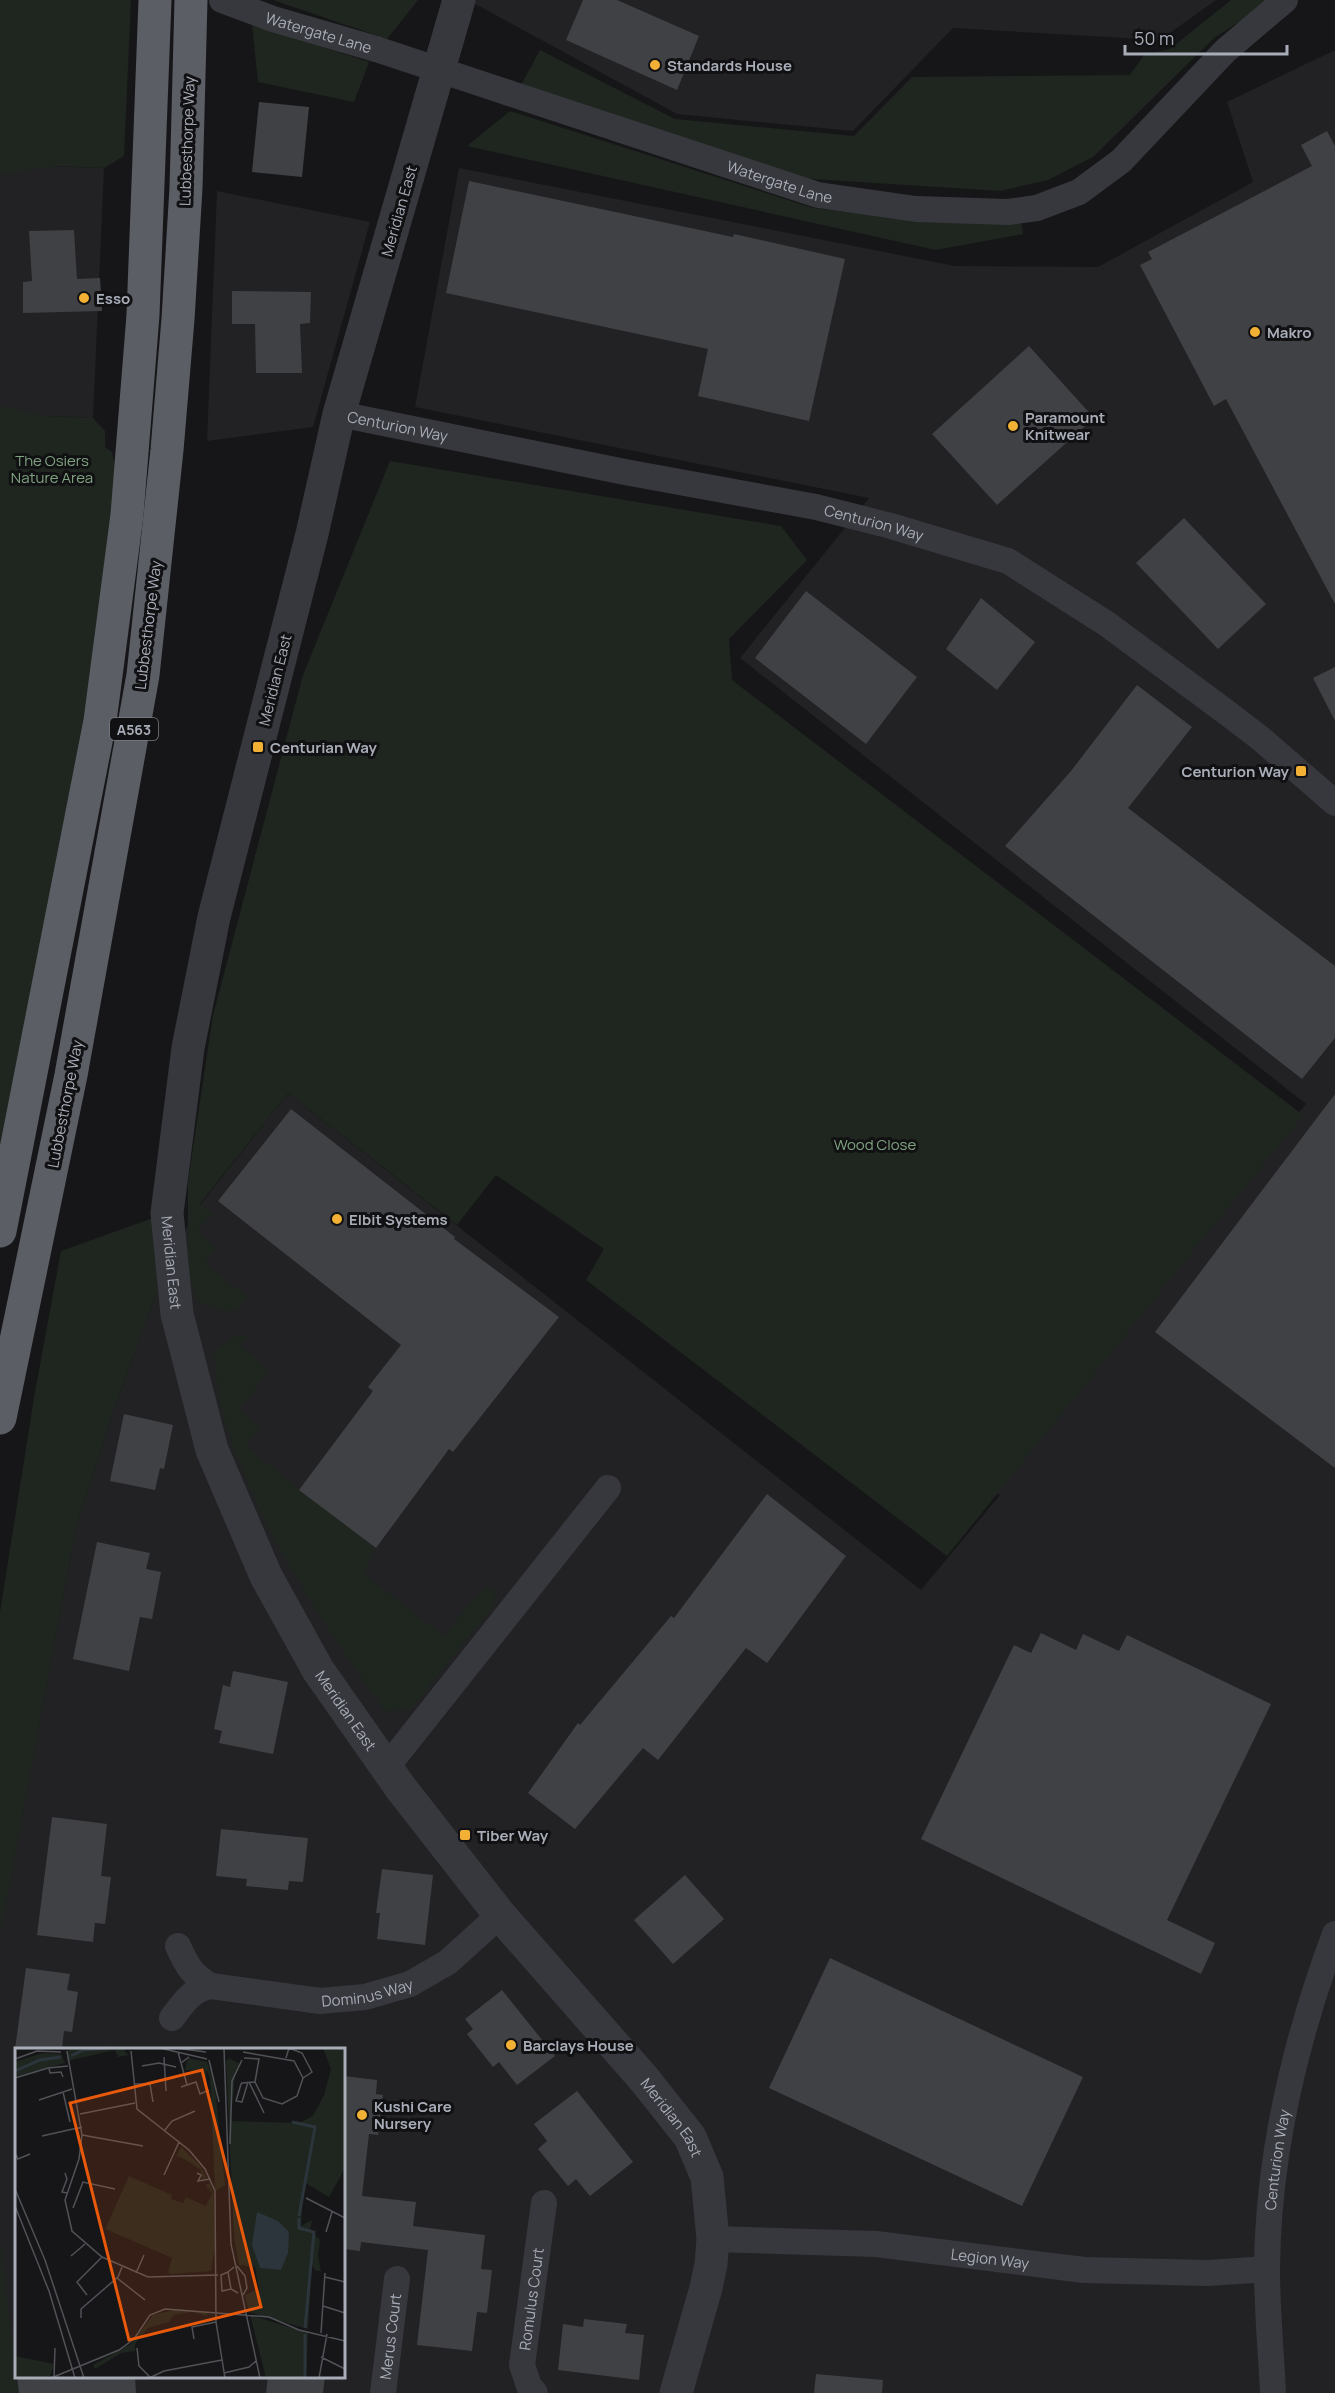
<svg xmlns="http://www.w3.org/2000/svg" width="1335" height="2393" viewBox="0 0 1335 2393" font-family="Manrope,sans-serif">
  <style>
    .built { fill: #222225; fill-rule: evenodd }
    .green { fill: #1e261f }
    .building { fill: #404145 }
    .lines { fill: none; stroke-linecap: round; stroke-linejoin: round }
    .minor { stroke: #37383d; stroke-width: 26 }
    .tertiary { stroke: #37383d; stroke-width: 33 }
    .trunk { stroke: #5b5e65; stroke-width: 33 }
    .minor-bridge { stroke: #37383d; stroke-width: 26 }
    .poi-dot { fill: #f2b134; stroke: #111113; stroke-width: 2 }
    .labels { text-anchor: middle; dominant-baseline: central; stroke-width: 6; stroke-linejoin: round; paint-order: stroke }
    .shield { fill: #111113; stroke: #7b7e86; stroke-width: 1.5 }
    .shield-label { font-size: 14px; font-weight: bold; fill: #a8adb8 }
    .street-label { font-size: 15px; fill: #a8adb8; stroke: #111113 }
    .poi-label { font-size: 15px; font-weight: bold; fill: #a8adb8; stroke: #111113; text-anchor: start }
    .park-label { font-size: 15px; fill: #7fa381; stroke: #111113 }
    .inset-river { fill: none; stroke: #2c353c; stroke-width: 3 }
    .inset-road { fill: none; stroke: #505258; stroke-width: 1.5 }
    .view { fill: #e8590c; fill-opacity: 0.15; stroke: #e8590c; stroke-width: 3 }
    .inset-edge { fill: none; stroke: #a8adb8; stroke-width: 3 }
  </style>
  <rect width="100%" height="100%" fill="#161618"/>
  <g class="built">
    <polygon points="468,0 1216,0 1160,40 953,28 853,131 677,114"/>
    <path d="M1335,50V2393H0V1934L76,1527L114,1409L152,1305L193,1214L288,1093L921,1590L1000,1495L985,1486L1306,1104L740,658L869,498L415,407L459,168L955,266L1098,267L1253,182L1227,102ZM16,2050H344V2376H16Z"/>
    <polygon points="0,164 104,168 93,418 0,414"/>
    <polygon points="217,191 370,222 313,427 207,441"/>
  </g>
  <g class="green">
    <polygon points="0,0 131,0 124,156 104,168 59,166 0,174"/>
    <polygon points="273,0 418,0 387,39"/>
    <polygon points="1231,0 1273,0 1214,38 1093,157 1048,180 1000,191 797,178 521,85 540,50 675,119 854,136 912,77 1130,75 1144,55 1170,49"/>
    <polygon points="252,24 369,62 354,102 258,82"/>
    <polygon points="510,111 813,208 914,220 1021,220 1023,234 936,250 467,146"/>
    <polygon points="0,406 47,416 93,418 105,431 105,447 112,452 127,515 0,1229"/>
    <path d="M390,461L781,526L807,560L729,639L732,680L1303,1115L947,1556L586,1280L604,1249L496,1175L457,1225L288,1093L200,1204L212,1214L197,1232L217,1248L205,1263L248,1297C230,1319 222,1311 198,1301L188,1274V1181L213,1015L303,675Z"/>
    <polygon points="167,1213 172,1262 152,1305 114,1409 76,1527 0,1936 0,1612 35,1392 61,1251"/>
    <path d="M249,1335L241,1346L269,1370L239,1410L261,1428L246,1447L376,1548L363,1573L443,1636L485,1586L496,1592L492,1608L410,1710L385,1711C320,1618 252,1520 222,1410C217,1391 216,1370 214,1351L234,1337Z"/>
    <polygon points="0,2240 16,2376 19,2391 22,2393 0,2393"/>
  </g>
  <g class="building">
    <polygon points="583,0 617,0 699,36 677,90 566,40"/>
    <polygon points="259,102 309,107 302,177 252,172"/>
    <polygon points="1327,131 1335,146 1335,604 1226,399 1214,406 1140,265 1152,259 1148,252 1312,166 1301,145"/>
    <polygon points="469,181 733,237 734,234 845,259 809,421 698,396 708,349 446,293"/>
    <polygon points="74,230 77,279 100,278 102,311 23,313 23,282 32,281 29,231"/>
    <polygon points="232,291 311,292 310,323 300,324 302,373 256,373 255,324 232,324"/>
    <polygon points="1029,346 1094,418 997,505 932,434"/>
    <polygon points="1184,518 1266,604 1218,649 1136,563"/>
    <polygon points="806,591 917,677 866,744 755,658"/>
    <polygon points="981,598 1035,642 997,690 946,649"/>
    <polygon points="1335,667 1335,721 1313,678"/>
    <polygon points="1137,685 1192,727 1128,808 1335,966 1335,1038 1302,1079 1005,846 1071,771"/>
    <polygon points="1335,1094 1335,1468 1155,1332"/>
    <polygon points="291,1109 455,1237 454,1239 559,1317 453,1452 449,1449 376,1548 299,1490 373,1391 368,1387 401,1345 218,1201"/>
    <polygon points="124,1414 173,1425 164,1469 160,1468 155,1490 110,1481"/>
    <polygon points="767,1494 846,1556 767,1663 746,1648 658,1760 643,1748 575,1829 528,1793 578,1723 580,1725 671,1616 674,1618"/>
    <polygon points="97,1542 150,1553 146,1569 161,1572 152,1619 140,1617 129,1671 73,1659"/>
    <polygon points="1041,1633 1076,1650 1083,1634 1119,1651 1127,1635 1271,1704 1167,1920 1215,1943 1201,1974 921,1839 1014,1645 1031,1653"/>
    <polygon points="233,1671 288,1682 273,1754 219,1743 222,1731 214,1729 223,1685 230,1687"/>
    <polygon points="52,1817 107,1824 101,1876 111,1877 105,1924 95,1923 93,1942 37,1935"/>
    <polygon points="221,1829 308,1838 303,1882 289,1881 288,1890 246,1886 247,1879 216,1876"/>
    <polygon points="382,1869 433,1875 425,1945 377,1939 380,1913 376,1913"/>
    <polygon points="685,1875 724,1919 673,1964 634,1920"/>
    <polygon points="830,1958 1083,2077 1022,2206 769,2088"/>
    <polygon points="26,1968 70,1974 67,1990 78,1992 72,2032 64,2031 62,2049 15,2049"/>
    <polygon points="502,1990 555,2056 517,2085 499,2062 493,2067 467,2034 473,2029 465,2019"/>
    <polygon points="344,2076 377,2080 376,2094 383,2095 378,2135 369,2134 362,2196 416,2202 413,2226 485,2235 481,2269 492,2270 487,2313 477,2312 472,2351 417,2345 428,2250 361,2242 360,2251 344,2249"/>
    <polygon points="577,2091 633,2162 590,2196 576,2179 568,2186 538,2149 547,2141 534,2124"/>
    <polygon points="584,2319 627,2324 625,2333 644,2335 639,2380 558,2370 563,2324 583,2327"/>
    <polygon points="816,2374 883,2380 882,2393 814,2393"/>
    <polygon points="17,2376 135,2376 136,2393 19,2393"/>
    <polygon points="268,2376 325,2376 323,2393 266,2393"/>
  </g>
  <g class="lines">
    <g class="minor">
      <path id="s1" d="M222,0L273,19L376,49"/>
      <path id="s2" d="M509,93L818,195L916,209L1008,212L1037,208L1079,192L1121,161L1225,51L1285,0"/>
      <path id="s3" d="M339,414L625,472L816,507L891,526L1008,561L1107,624L1226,712L1260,738L1335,803"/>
      <polyline points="386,1768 608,1488"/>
      <path d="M178,1946C187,1966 192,1975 211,1986"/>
      <path id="s4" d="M172,2018C184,2002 191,1990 211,1986L320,2001L365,1997L410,1984L448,1962L500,1915"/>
      <path id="s5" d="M713,2239L876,2244L1084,2270L1209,2273L1267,2269"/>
      <path id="s6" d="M383,2393L397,2279"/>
      <path id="s7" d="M535,2393L529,2386L522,2365L544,2203"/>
      <path id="s8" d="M1273,2393C1271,2352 1267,2310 1267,2269C1268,2155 1295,2041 1335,1934"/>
    </g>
    <path class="tertiary" id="s9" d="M459,0L339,414L312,534L214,917L188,1048L167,1213L177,1314L212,1450L266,1576L318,1670L400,1787L500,1915L644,2079L690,2137L707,2177L713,2239L711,2264L706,2288L676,2393"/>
    <g class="trunk">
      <polyline points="0,1231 100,721 127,515 143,315 155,0"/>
      <polyline points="0,1418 71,1075 143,675 167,450 178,319 186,188 191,0"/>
    </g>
    <polyline class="minor-bridge" points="376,49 509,93"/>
  </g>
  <g class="poi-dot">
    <circle cx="655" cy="65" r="6"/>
    <circle cx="84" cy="298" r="6"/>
    <circle cx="1255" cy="332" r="6"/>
    <circle cx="1013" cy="426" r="6"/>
    <rect x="252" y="741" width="12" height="12" rx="3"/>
    <rect x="1295" y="765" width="12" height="12" rx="3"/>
    <circle cx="337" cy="1219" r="6"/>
    <rect x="459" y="1829" width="12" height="12" rx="3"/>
    <circle cx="511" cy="2045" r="6"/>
    <circle cx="362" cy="2115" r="6"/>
  </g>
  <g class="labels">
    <rect class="shield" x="110" y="718" width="48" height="22" rx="4.5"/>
    <g class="shield-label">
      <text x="134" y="729">A563</text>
    </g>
    <g class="street-label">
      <text stroke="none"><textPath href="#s1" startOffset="102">Watergate Lane</textPath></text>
      <text transform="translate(187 141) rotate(-88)">Lubbesthorpe Way</text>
      <text stroke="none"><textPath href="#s2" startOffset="285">Watergate Lane</textPath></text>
      <text transform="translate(399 211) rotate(-74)">Meridian East</text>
      <text stroke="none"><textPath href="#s3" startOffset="60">Centurion Way</textPath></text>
      <text stroke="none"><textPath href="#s3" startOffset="546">Centurion Way</textPath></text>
      <text transform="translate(148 625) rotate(-83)">Lubbesthorpe Way</text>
      <text transform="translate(275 680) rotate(-76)">Meridian East</text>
      <text transform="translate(65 1104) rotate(-79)">Lubbesthorpe Way</text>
      <text stroke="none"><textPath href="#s9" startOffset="1299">Meridian East</textPath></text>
      <text stroke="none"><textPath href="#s9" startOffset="1785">Meridian East</textPath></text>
      <text stroke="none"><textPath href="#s4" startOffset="210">Dominus Way</textPath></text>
      <text stroke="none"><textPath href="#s9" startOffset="2307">Meridian East</textPath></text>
      <text stroke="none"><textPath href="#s8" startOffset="234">Centurion Way</textPath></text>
      <text stroke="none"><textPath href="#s5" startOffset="278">Legion Way</textPath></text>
      <text stroke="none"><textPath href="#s7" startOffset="98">Romulus Court</textPath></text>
      <text stroke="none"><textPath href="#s6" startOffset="57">Merus Court</textPath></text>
    </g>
    <g class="poi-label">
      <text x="667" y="65">Standards House</text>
      <text x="96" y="298">Esso</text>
      <text x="1267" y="332">Makro</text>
      <text x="1025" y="417">Paramount<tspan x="1025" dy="17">Knitwear</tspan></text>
      <text x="270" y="747">Centurian Way</text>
      <text x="1289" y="771" text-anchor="end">Centurion Way</text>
      <text x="349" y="1219">Elbit Systems</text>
      <text x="477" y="1835">Tiber Way</text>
      <text x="523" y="2045">Barclays House</text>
      <text x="374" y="2106">Kushi Care<tspan x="374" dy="17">Nursery</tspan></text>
    </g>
    <g class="park-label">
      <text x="52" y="460">The Osiers<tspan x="52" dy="17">Nature Area</tspan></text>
      <text x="875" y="1144">Wood Close</text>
    </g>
  </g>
  <g transform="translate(15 2048)">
    <rect width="330" height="330" fill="#161618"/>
    <path d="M54,0H113L109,3L114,7L103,9L100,2L52,13ZM308,0H330V120L314,149L289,134L286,178L297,172L295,182L305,192L303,208L306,223H301L297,217L293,281L234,264L230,247L244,241L240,219L224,217L219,190L211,13L214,10L225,16L220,25L216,73L284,75L298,68L309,47L316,21ZM28,5L46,6L50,15L0,29V14ZM173,10L192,14L200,39L210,137L200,143L195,30L191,22L192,40L185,23L170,22ZM166,99L185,117L192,131L186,130V122L171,112L162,108L158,114ZM114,128L157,147L156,151L168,155L171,149L191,158L197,145L190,137L195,135L199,147L200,200L196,223L156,226L153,224L157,210L90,181ZM163,261L193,264L192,268L177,264L159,267L154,274L133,280L120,296V303L106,305L80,321L78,317L116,296L138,267ZM235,267L293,285L291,330H251ZM0,308L39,316L35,328L0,330Z" fill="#1e261f"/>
    <path d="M242,164L263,173L274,184L273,205L266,222L245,220L237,197Z" fill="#2c353c"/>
    <path class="inset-river" d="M56,8L68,2L92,0M0,23L25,12L46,9M277,74L300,79L284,168M284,170V180L299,184L290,280M290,330V286"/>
    <path class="inset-road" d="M145,0L192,11M160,0L191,4M209,0L216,196L245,330M52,3L67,87L64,111L50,152L57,183L87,209L133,229L203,227M116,3L122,61L174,102L190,121L200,143L201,274L210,330M163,4L166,15L174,9M228,4L279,13L288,30L282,48L267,56L248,50L240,34L244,11L229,10M149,9L151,43M271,10L274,0L287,5L297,24L288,30M0,11L22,3L46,4M194,12L204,54M166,15L172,37M127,18L144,15L161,19M34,20L35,25L46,24L48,29M0,30L33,20L53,18M233,34L227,54L221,53L226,36L227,35L240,34M234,34L249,65M120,36H135L138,54M166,39L181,34L185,46L194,42M48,44L55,74M24,52L57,41M65,66L120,55M150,82L157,73L180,63M67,87L128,98M27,88L67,79M215,96L217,33L227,12M0,105L3,111L15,106M50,125L52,131L47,144L52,145M182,125L186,127L183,133L195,131M149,127L164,94M0,141L30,212L69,330M291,150L330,170M0,158L34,243L60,330M58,160L68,134L100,141M311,184L317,164M56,208L70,196M222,218L230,228L232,240L228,247M219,219L213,224L216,241L223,245M213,224L206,227L207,243L216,241M121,225L129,207M310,229L330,234M102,230L130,252M72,247L62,234L87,209M308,258L330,265M66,270V261L103,229L107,219M306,285L310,225M179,291L177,279L201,274M122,300L124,318L135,329M306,309L330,321M209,325L234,319L241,313M39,329L40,300M36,330L104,302L119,291L135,267L150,261L254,269L284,282L330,293M134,330L149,323L207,312M304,330L312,286"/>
    <path class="view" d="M187,22L246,259L114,292L55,55Z"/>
    <rect width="330" height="330" class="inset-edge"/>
  </g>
  <path d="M1125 45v9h162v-9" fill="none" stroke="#a8adb8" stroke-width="3"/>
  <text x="1134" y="45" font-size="18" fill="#a8adb8" stroke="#111113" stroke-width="4.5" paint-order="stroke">50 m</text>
</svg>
